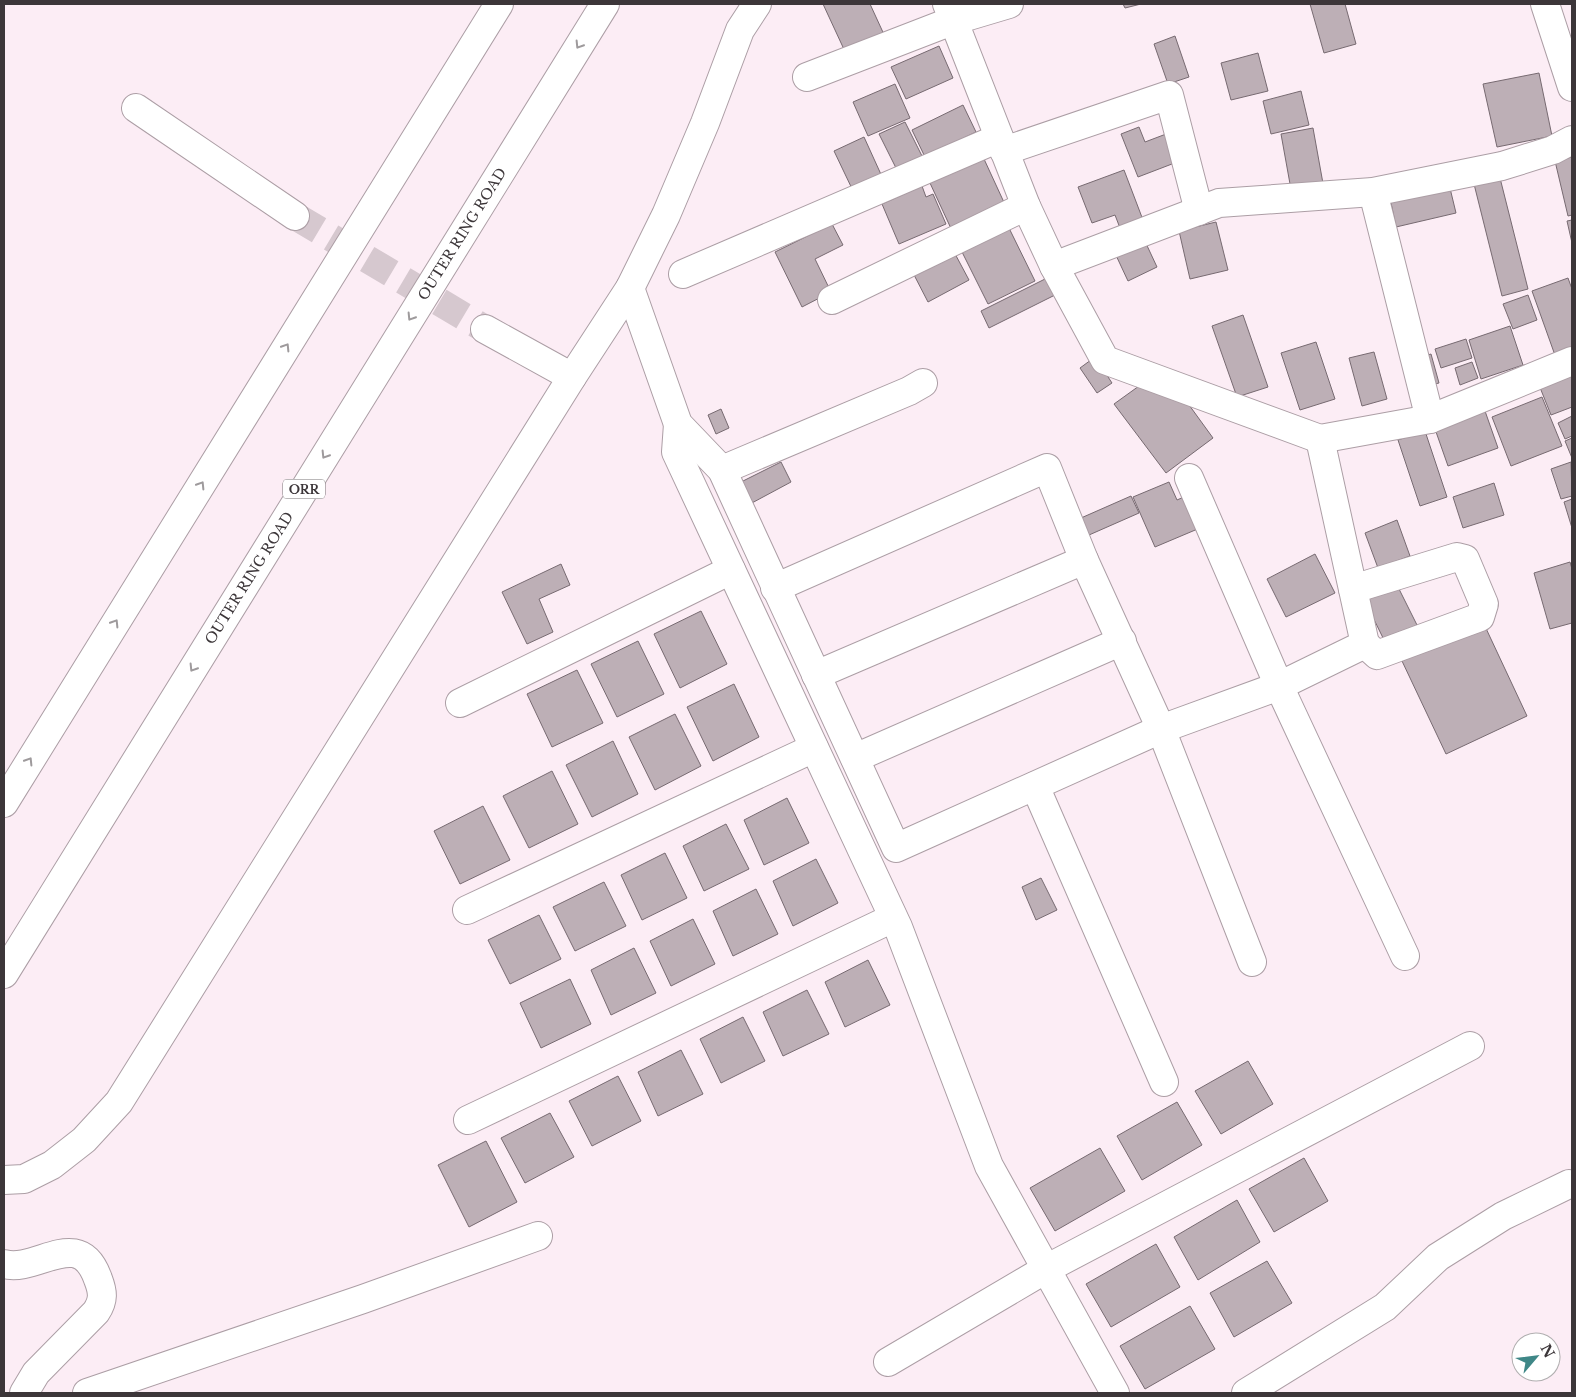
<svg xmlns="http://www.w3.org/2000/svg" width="1576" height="1397" viewBox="0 0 1576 1397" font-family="'Libre Baskerville',serif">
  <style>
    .building { fill: #bdafb6; stroke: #776a71 }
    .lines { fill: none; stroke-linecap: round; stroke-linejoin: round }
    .minor-tunnel { stroke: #d6c8cf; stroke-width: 28; stroke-dasharray: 28 14; stroke-linecap: butt }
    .minor-casing { stroke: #ac9ea5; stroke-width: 30 }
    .major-casing { stroke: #ac9ea5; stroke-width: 30 }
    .highway-casing { stroke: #ac9ea5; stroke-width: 30 }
    .minor { stroke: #fff; stroke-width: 28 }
    .major { stroke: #fff; stroke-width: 28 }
    .highway { stroke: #fff; stroke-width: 28 }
    .oneway { stroke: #9e9a9c }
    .labels { text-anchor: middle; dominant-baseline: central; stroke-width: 4; stroke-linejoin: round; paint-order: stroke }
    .shield { fill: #fff; stroke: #767274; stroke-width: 1 }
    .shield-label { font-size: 12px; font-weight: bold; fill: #3c3639 }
    .street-label { font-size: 14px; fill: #3c3639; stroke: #fff }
  </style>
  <rect width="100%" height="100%" fill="#fcedf5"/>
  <g class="building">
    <polygon points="823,4 870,4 887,41 848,58"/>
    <polygon points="1123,4 1141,4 1125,8"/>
    <polygon points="1310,4 1345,4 1356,44 1324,53"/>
    <polygon points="1175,36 1189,77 1168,84 1154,44"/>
    <polygon points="939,46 953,78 906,99 891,67"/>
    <polygon points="1258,53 1268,91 1231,100 1221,63"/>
    <polygon points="1539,73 1552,136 1497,147 1483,84"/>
    <polygon points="895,84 910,118 868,136 853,102"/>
    <polygon points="1301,91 1309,125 1271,134 1263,101"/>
    <polygon points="963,105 976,132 925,157 912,130"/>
    <polygon points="905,122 923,158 897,170 879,134"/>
    <polygon points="1139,127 1145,142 1174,131 1185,159 1138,177 1121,134"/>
    <polygon points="1313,128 1324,189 1292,195 1281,134"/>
    <polygon points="864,137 884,181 855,195 834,151"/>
    <polygon points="1572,157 1572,215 1568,216 1555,161"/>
    <polygon points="984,159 1008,211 954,235 930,183"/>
    <polygon points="1124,170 1143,220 1120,228 1115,215 1092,223 1078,187"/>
    <polygon points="1499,174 1528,289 1502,296 1473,180"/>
    <polygon points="1449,184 1456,213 1396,227 1390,198"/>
    <polygon points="922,186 926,197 933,194 946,224 899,244 882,204"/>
    <polygon points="1572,220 1572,243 1567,221"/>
    <polygon points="1216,222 1228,270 1190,279 1179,231"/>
    <polygon points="832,224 843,245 815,259 831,292 802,307 775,252"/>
    <polygon points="1008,226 1035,281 988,304 961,250"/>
    <polygon points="1143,237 1157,267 1128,281 1114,251"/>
    <polygon points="953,250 969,280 928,302 912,271"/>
    <polygon points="1049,277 1057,294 989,328 981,311"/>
    <polygon points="1568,278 1572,289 1572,352 1556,358 1532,291"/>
    <polygon points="1528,295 1537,320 1513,329 1503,304"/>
    <polygon points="1243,315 1268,387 1237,397 1212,326"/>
    <polygon points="1510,326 1523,365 1481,379 1469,340"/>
    <polygon points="1466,339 1472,358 1441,368 1435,349"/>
    <polygon points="1316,342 1335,399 1300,410 1281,353"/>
    <polygon points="1374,352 1387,399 1362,406 1349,358"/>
    <polygon points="1431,354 1439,383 1426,386 1418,358"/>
    <polygon points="1095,357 1112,383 1097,393 1080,368"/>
    <polygon points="1472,362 1478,378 1460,385 1455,368"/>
    <polygon points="1572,366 1572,407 1551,415 1537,380"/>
    <polygon points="1139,386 1184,398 1213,438 1166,473 1114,404"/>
    <polygon points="1542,397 1562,446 1511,466 1492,417"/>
    <polygon points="721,409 729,428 716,434 708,415"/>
    <polygon points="1485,411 1498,448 1448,466 1435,429"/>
    <polygon points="1572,416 1572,436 1565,439 1558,423"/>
    <polygon points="1425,431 1447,497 1420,506 1398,440"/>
    <polygon points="1572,438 1572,458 1565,441"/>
    <polygon points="781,462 791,482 750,504 739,483"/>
    <polygon points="1571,462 1572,496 1561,499 1551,469"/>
    <polygon points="1169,482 1177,500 1186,496 1200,528 1155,547 1133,497"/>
    <polygon points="1494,483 1504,515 1463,528 1453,497"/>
    <polygon points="1131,496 1139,513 1089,535 1081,518"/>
    <polygon points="1572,499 1572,528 1564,502"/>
    <polygon points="1397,520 1410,556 1378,568 1365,533"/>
    <polygon points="1315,554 1335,593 1286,617 1267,579"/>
    <polygon points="1570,562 1572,569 1572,623 1550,629 1534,573"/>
    <polygon points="561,564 570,585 539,599 553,632 527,644 502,592"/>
    <polygon points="1395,581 1417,625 1385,642 1363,597"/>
    <polygon points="701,611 727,664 680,688 654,634"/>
    <polygon points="1483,622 1527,716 1446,754 1402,661"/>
    <polygon points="638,641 664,694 617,717 591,664"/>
    <polygon points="577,670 603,723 552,747 527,694"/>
    <polygon points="734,684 759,737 713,761 687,707"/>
    <polygon points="675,714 701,766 655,790 629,737"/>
    <polygon points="613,741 638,794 592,817 566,765"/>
    <polygon points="552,771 578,824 529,848 503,796"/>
    <polygon points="787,798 809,843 764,865 744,820"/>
    <polygon points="483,806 510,860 460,884 434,831"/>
    <polygon points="726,824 749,869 704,891 683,846"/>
    <polygon points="665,853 687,898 642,920 621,875"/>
    <polygon points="816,859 838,903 793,926 773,881"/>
    <polygon points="1041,878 1057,910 1036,920 1022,887"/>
    <polygon points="604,882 626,926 575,951 553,907"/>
    <polygon points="756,889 778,934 733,956 713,911"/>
    <polygon points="539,915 561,959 510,984 488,940"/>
    <polygon points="693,919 715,964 671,986 650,941"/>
    <polygon points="634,948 656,993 611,1015 591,970"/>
    <polygon points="868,960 890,1005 845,1027 825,982"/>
    <polygon points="570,979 591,1024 541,1048 520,1003"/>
    <polygon points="807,990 829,1034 783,1056 763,1012"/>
    <polygon points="743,1017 765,1061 721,1083 700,1039"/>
    <polygon points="681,1050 703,1094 658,1116 638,1072"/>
    <polygon points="1248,1061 1273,1104 1221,1134 1195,1091"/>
    <polygon points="618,1076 641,1121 592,1146 569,1101"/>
    <polygon points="1177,1102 1202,1145 1142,1180 1117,1136"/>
    <polygon points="550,1113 574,1157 525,1183 501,1138"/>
    <polygon points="486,1141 517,1202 469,1227 438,1165"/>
    <polygon points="1100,1148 1125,1191 1055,1231 1030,1188"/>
    <polygon points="1304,1158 1328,1201 1274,1232 1249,1189"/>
    <polygon points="1237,1200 1260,1242 1198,1280 1174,1237"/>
    <polygon points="1156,1244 1180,1287 1111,1327 1086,1284"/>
    <polygon points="1267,1261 1292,1303 1234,1337 1210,1293"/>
    <polygon points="1190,1306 1215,1349 1145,1389 1120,1346"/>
  </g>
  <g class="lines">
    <polyline class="minor-tunnel" points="295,216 485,329"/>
    <g class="minor-casing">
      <g id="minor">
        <polyline points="947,4 1026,206 1054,266 1105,360 1320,439 1430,419 1572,361"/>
        <polyline points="1545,4 1572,87"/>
        <polyline points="807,77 952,21 1009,4"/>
        <polyline points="136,108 295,216"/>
        <polyline points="1004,151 1169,95 1199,211"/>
        <polyline points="1373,192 1430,419"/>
        <polyline points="1054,266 1219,203 1373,192 1502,166 1553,150 1572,140"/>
        <polyline points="683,274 999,138"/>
        <polyline points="630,288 678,424 722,470 896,848 1161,729 1279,686 1365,644 1320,439"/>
        <polyline points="832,300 1026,206"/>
        <polyline points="485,329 572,377"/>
        <polyline points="678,424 676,452 898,927 989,1166 1115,1393"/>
        <polyline points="722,470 909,391 923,383"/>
        <polyline points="1189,478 1279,686 1405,956"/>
        <polyline points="775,588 1047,468 1084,560 1161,729 1252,962"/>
        <polyline points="1353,589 1457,557 1465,559 1484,604 1480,617 1377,655 1365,644"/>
        <polyline points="816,675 1084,560"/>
        <polyline points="460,703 731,570"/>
        <polyline points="855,758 1122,641"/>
        <polyline points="1035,786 1164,1082"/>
        <polyline points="467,910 814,748"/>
        <polyline points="468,1120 893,918"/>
        <path d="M4,1264C38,1273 79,1225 98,1279C103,1292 104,1300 96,1312L36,1373L24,1393"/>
        <polyline points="888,1362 1046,1269 1470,1046"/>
        <polyline points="87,1393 363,1299 538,1236"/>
        <polyline points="1246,1393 1385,1307 1438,1257 1503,1216 1569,1184"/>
      </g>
    </g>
    <g class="major-casing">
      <polyline id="major" points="4,1180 24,1179 52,1165 84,1140 119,1102 572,377 630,288 666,215 705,123 740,30 757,4"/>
    </g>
    <g class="highway-casing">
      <g id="highway">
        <polyline points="4,803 499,4"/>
        <polyline points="4,974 605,4"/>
      </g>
    </g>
    <use href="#minor" class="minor"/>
    <use href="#major" class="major"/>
    <use href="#highway" class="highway"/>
  </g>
  <defs><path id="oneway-chevron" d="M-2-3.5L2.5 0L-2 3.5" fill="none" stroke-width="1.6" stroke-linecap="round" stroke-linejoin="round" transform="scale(1.25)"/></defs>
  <g class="oneway">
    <use href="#oneway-chevron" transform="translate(579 45) rotate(122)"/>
    <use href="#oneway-chevron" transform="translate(411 317) rotate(122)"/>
    <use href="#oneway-chevron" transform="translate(286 347) rotate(-58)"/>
    <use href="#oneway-chevron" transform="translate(325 455) rotate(122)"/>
    <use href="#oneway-chevron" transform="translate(201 485) rotate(-58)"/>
    <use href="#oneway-chevron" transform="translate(115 623) rotate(-58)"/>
    <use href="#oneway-chevron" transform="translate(193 668) rotate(122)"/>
    <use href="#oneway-chevron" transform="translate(29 761) rotate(-58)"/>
  </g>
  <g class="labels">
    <rect class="shield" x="283" y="479.5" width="42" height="19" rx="4"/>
    <g class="shield-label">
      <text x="304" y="489">ORR</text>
    </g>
    <g class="street-label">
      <text transform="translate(462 234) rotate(-58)">OUTER RING ROAD</text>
      <text transform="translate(249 578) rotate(-58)">OUTER RING ROAD</text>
    </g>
  </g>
  <rect width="1576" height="1397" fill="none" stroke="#3c3639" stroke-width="10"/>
  <g transform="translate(1536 1357) rotate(62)"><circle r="24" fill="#ffffff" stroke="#b1afb0"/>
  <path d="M0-4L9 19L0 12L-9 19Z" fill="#3f8787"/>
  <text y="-8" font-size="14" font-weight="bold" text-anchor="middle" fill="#3c3639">N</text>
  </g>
</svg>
